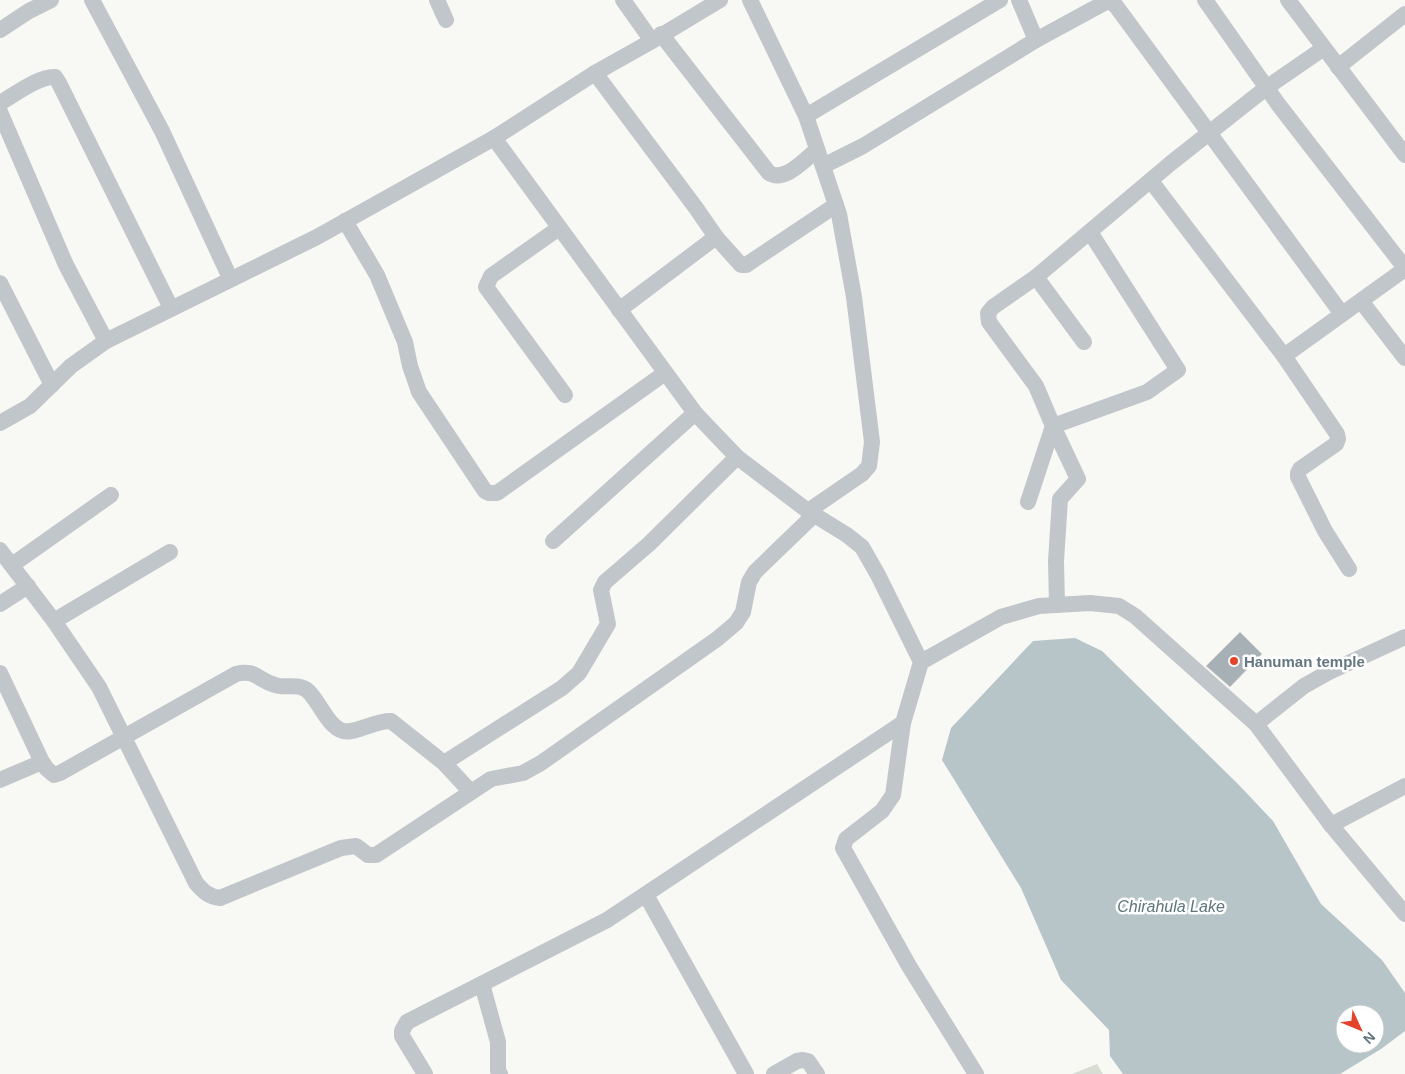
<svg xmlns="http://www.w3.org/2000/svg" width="1405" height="1074" viewBox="0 0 1405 1074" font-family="Arial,sans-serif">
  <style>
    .green { fill: #d8ddd4 }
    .water { fill: #b7c5c8; fill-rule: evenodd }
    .building { fill: #a6b0b5; stroke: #dadad8 }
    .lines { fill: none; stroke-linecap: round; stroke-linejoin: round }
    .minor { stroke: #c1c6ca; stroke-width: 16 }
    .poi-dot { fill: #e44329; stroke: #fff; stroke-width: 2 }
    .labels { text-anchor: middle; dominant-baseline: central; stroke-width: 5; stroke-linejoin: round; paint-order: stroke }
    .poi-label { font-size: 15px; font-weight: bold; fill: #637681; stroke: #fff; text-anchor: start }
    .water-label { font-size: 16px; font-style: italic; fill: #5e767b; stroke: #fff }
  </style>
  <rect width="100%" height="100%" fill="#f8f8f5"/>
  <polygon class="green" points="1097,1064 1103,1074 1072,1074"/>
  <path class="water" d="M1075,638L1102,651L1238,784L1273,821L1321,904L1382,960L1405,993V1031L1381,1049L1340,1074H1123L1110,1056L1109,1030L1061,980L1021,888L942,760L951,728L1033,641ZM1345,1014H1375V1044H1345Z"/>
  <polygon class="building" points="1240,632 1262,654 1230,687 1206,666"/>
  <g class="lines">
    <g class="minor">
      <polyline points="92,0 162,131 230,278"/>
      <polyline points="437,0 446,20"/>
      <polyline points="623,0 652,41"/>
      <polyline points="750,0 806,116 839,214 854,297 872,442 869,466 862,474 808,511"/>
      <polyline points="1205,0 1278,104 1405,268"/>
      <polyline points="1288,0 1405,155"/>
      <polyline points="0,30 29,11 51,0"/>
      <path d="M661,34L769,173C785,183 805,159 817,150"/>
      <polyline points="1036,40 1106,2 1110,1 1116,6 1342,314"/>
      <polyline points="1338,67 1405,14"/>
      <polyline points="595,73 696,208 716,237 619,310"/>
      <path d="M0,103C14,95 39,76 55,77L59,83L171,308"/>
      <polyline points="0,112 66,265 106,341"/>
      <polyline points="806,116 1000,0"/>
      <polyline points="494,138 695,413 737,457 808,511 847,535 862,547 878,575 921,662 903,723 893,795 882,811 846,839 843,848 909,966 976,1074"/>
      <polyline points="823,166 863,146 1036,40 1019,0"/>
      <polyline points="1151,181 1284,356"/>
      <polyline points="345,221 377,275 405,342 410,366 419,392 485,491 489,493 497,493 665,373"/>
      <polyline points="559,228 491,276 486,287 565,395"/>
      <polyline points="716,237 741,265 746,265 836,205"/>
      <polyline points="1036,277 993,307 988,313 989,322 1036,386 1053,426 1147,392 1178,370 1090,232"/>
      <polyline points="0,283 52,385"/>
      <polyline points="1361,301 1405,358"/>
      <polyline points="1084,342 1036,277 1171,163 1266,88 1324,48"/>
      <polyline points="0,423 30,406 71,366 106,341 317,237 494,138 595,73 652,41 720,0"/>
      <polyline points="1053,426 1078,479 1060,499 1056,561 1057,605"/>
      <polyline points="1028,502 1053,426"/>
      <polyline points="553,541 695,413"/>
      <path d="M0,550L54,621L99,687L196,883C203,891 209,897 220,898L341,848L356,846L368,855H376L491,779L523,773L541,763L717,639L736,623L743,612L749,582L755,572L814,515"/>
      <polyline points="12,565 111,495"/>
      <polyline points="1349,569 1325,531 1298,477 1298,473 1300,469 1336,444 1338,439 1337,434 1284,356 1405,269"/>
      <polyline points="0,604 28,586"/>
      <polyline points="54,621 170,552"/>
      <polyline points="1405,637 1329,672 1304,686 1256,724 1331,825 1405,914"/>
      <polyline points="921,662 1001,617 1039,606 1090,603 1119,606 1135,616 1256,724"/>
      <path d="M0,673L42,762L47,769L54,775L60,773L236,674C256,669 257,680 275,685C286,689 298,682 308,691C319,701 328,727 343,731C356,734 376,720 391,721L444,763L470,791"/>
      <polyline points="444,763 562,688 579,673 608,624 601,590 605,582 649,544 737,457"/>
      <polyline points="0,780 42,762"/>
      <polyline points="1331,825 1405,786"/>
      <polyline points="646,895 746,1074"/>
      <polyline points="482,984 498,1042 498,1071 500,1074"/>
      <polyline points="425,1074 402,1036 402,1031 407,1022 607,920 903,723"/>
      <polyline points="774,1074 797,1061 803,1060 808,1061 817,1074"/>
    </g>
  </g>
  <circle class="poi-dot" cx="1234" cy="661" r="5"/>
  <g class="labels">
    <g class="poi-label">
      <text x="1244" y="661">Hanuman temple</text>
    </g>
    <g class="water-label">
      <text x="1171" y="906">Chirahula Lake</text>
    </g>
  </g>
  <g transform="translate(1360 1029) rotate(134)"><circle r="24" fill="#ffffff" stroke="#c1c8cd"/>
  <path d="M0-4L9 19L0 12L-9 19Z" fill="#e44329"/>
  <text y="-8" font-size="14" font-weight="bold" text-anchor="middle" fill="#637681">N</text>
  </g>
</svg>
